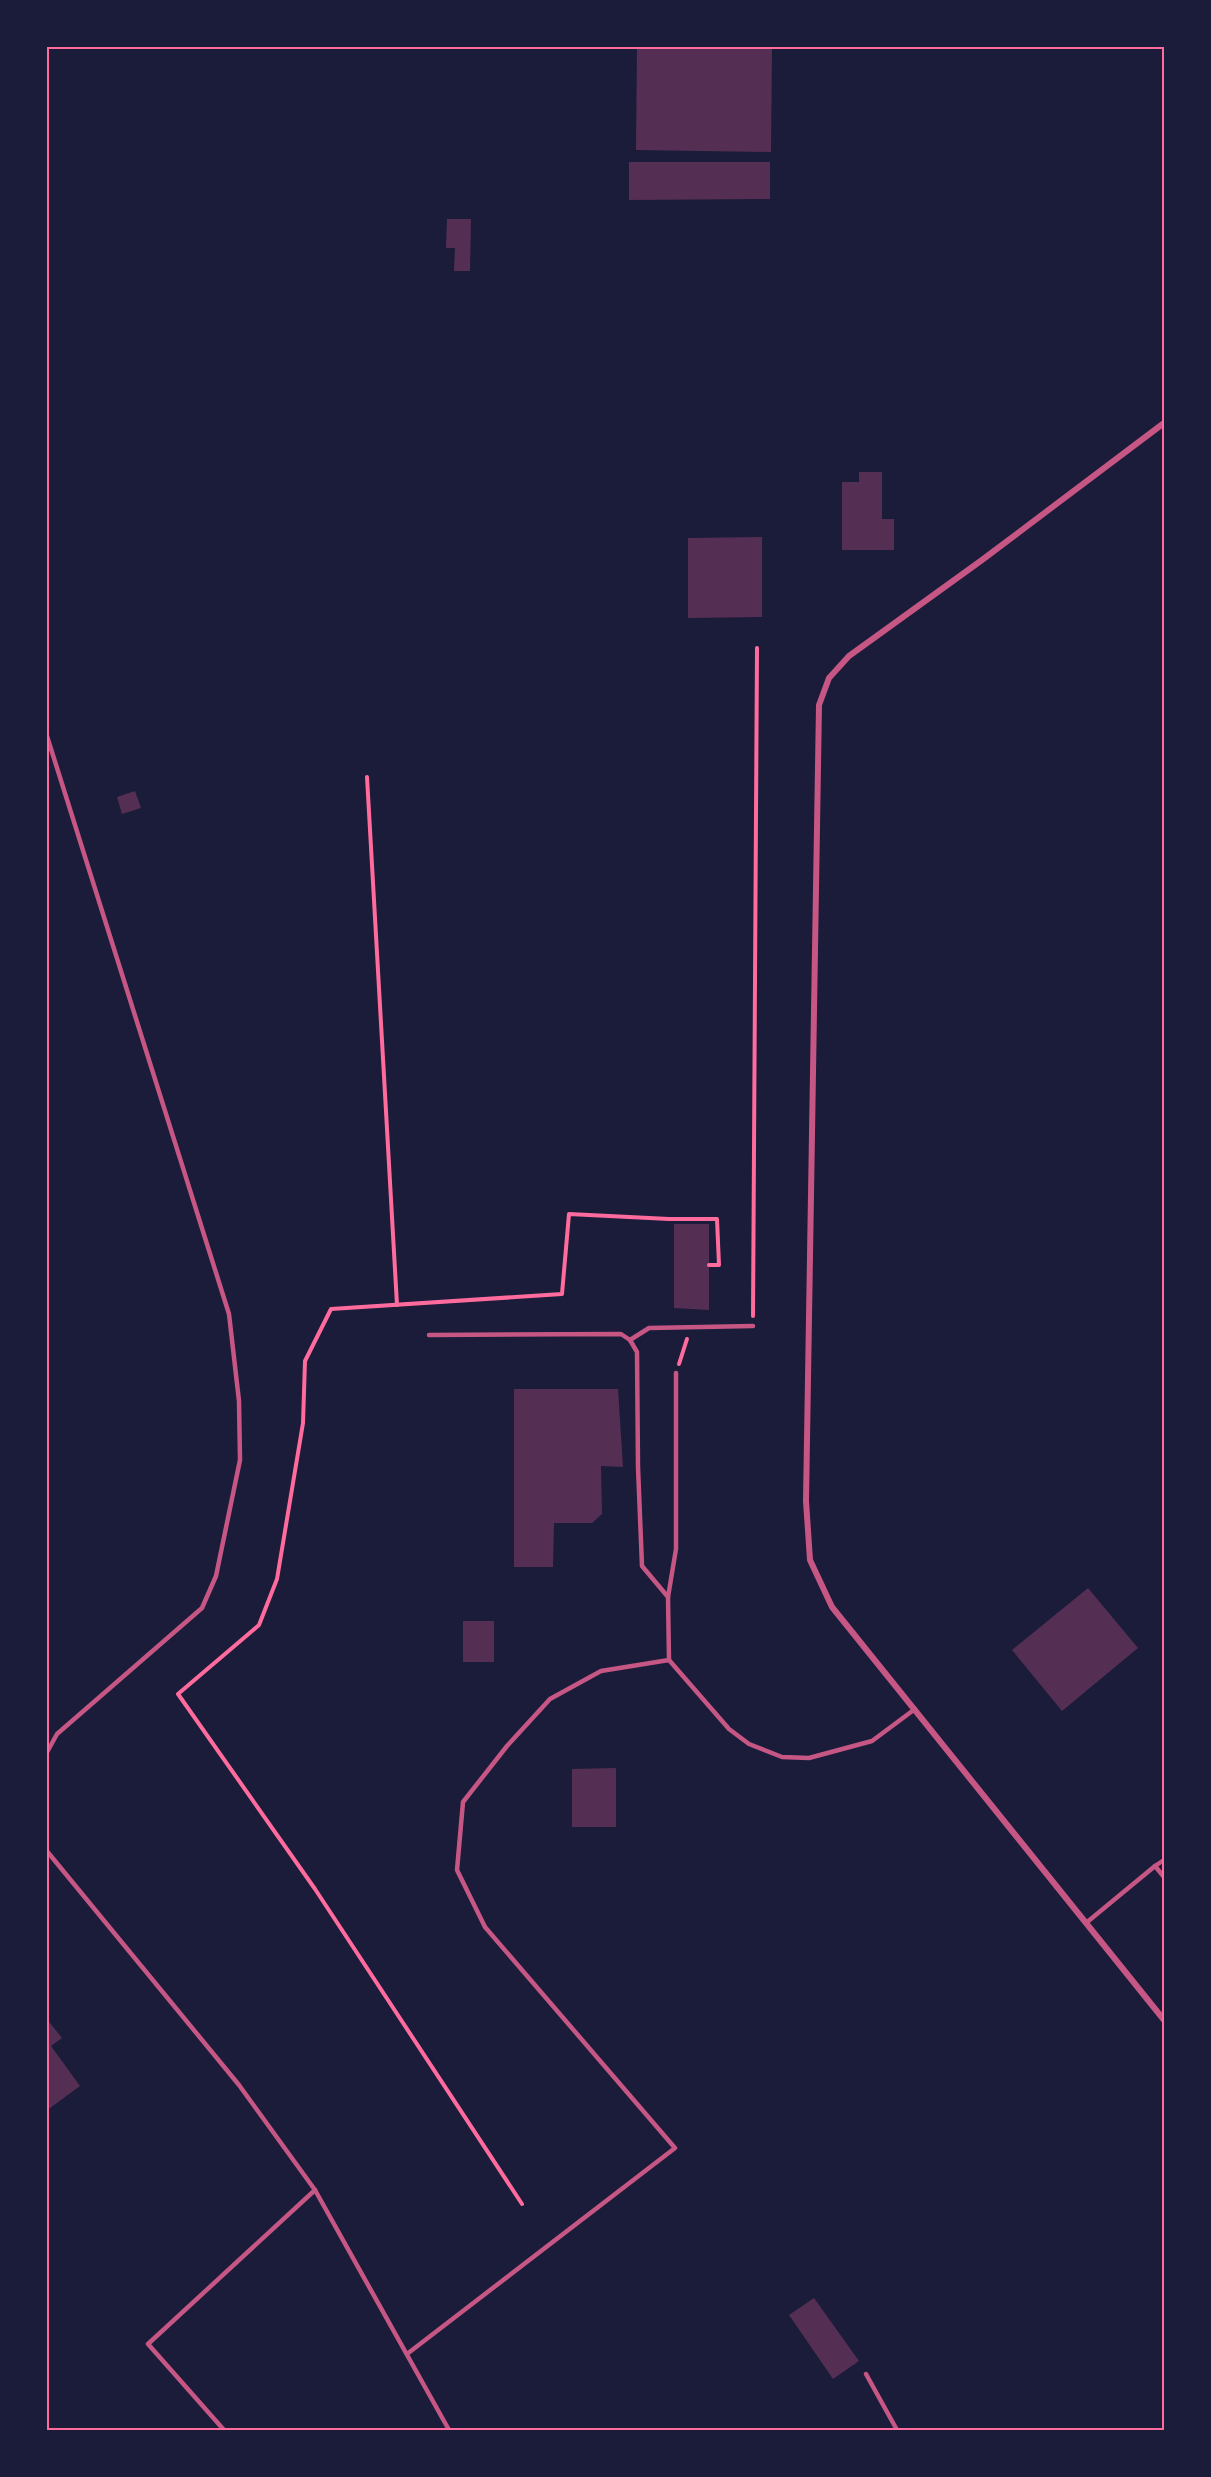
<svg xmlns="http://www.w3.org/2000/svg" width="1211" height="2477" viewBox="0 0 1211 2477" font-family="Bitter,serif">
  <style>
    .building { fill: #542f53 }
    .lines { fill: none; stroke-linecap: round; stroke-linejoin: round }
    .path { stroke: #ff6b9d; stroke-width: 4 }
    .service { stroke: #c65784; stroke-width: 4.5 }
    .minor { stroke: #c65784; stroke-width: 6 }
    .neatline { fill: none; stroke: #ff6b9d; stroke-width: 2 }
  </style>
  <rect width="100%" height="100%" fill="#1b1b3a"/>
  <g class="building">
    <polygon points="637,46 772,46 771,152 636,150"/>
    <polygon points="629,162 770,162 770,199 629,200"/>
    <polygon points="447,219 471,219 470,271 454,271 455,248 446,248"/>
    <polygon points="859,472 882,472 882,519 894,519 894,550 842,550 842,482 859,482"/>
    <polygon points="762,537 762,617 688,618 688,538"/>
    <polygon points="135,791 141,808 122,814 117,797"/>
    <polygon points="674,1224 709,1224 709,1310 674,1308"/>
    <polygon points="514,1389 618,1389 623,1467 601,1466 602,1514 592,1523 554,1523 553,1567 514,1567"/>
    <polygon points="1088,1588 1138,1648 1062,1711 1012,1650"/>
    <rect x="463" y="1621" width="31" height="41"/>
    <polygon points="616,1768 616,1827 572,1827 572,1769"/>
    <polygon points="46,2018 62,2038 51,2046 80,2086 46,2111"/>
    <polygon points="814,2298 859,2361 833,2379 789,2315"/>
  </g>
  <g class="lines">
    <g class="path">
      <polyline points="367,777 397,1305"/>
      <polyline points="753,1316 757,648"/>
      <polyline points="679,1364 687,1339"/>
      <polyline points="522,2204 315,1889 178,1694 259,1625 277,1579 303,1423 305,1361 331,1309 562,1294 569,1214 669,1219 717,1219 719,1265 709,1265"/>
    </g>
    <g class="service">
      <polyline points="46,733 229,1314 239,1401 240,1460 216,1576 202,1608 57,1734 46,1754"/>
      <polyline points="429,1335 621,1334 630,1340 637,1352 638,1467 642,1566 668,1597"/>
      <polyline points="630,1340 649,1328 753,1326"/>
      <polyline points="669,1660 729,1729 749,1744 782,1757 809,1758 872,1741 915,1709"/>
      <polyline points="46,1850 239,2085 315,2190 449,2430"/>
      <polyline points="1155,1866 1164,1860"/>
      <polyline points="1086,1923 1155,1866 1164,1877"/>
      <polyline points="407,2354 675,2148 485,1927 457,1870 463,1802 507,1746 550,1699 601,1671 669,1660 668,1597 676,1549 676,1373"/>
      <polyline points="866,2374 897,2430"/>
      <polyline points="224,2430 148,2344 315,2190"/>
    </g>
    <polyline class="minor" points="1164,423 982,560 849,656 829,678 819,705 806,1501 810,1560 832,1607 1164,2020"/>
  </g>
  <rect width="1211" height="2477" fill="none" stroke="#1b1b3a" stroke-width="96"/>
  <rect x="48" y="48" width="1115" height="2381" class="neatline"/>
</svg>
